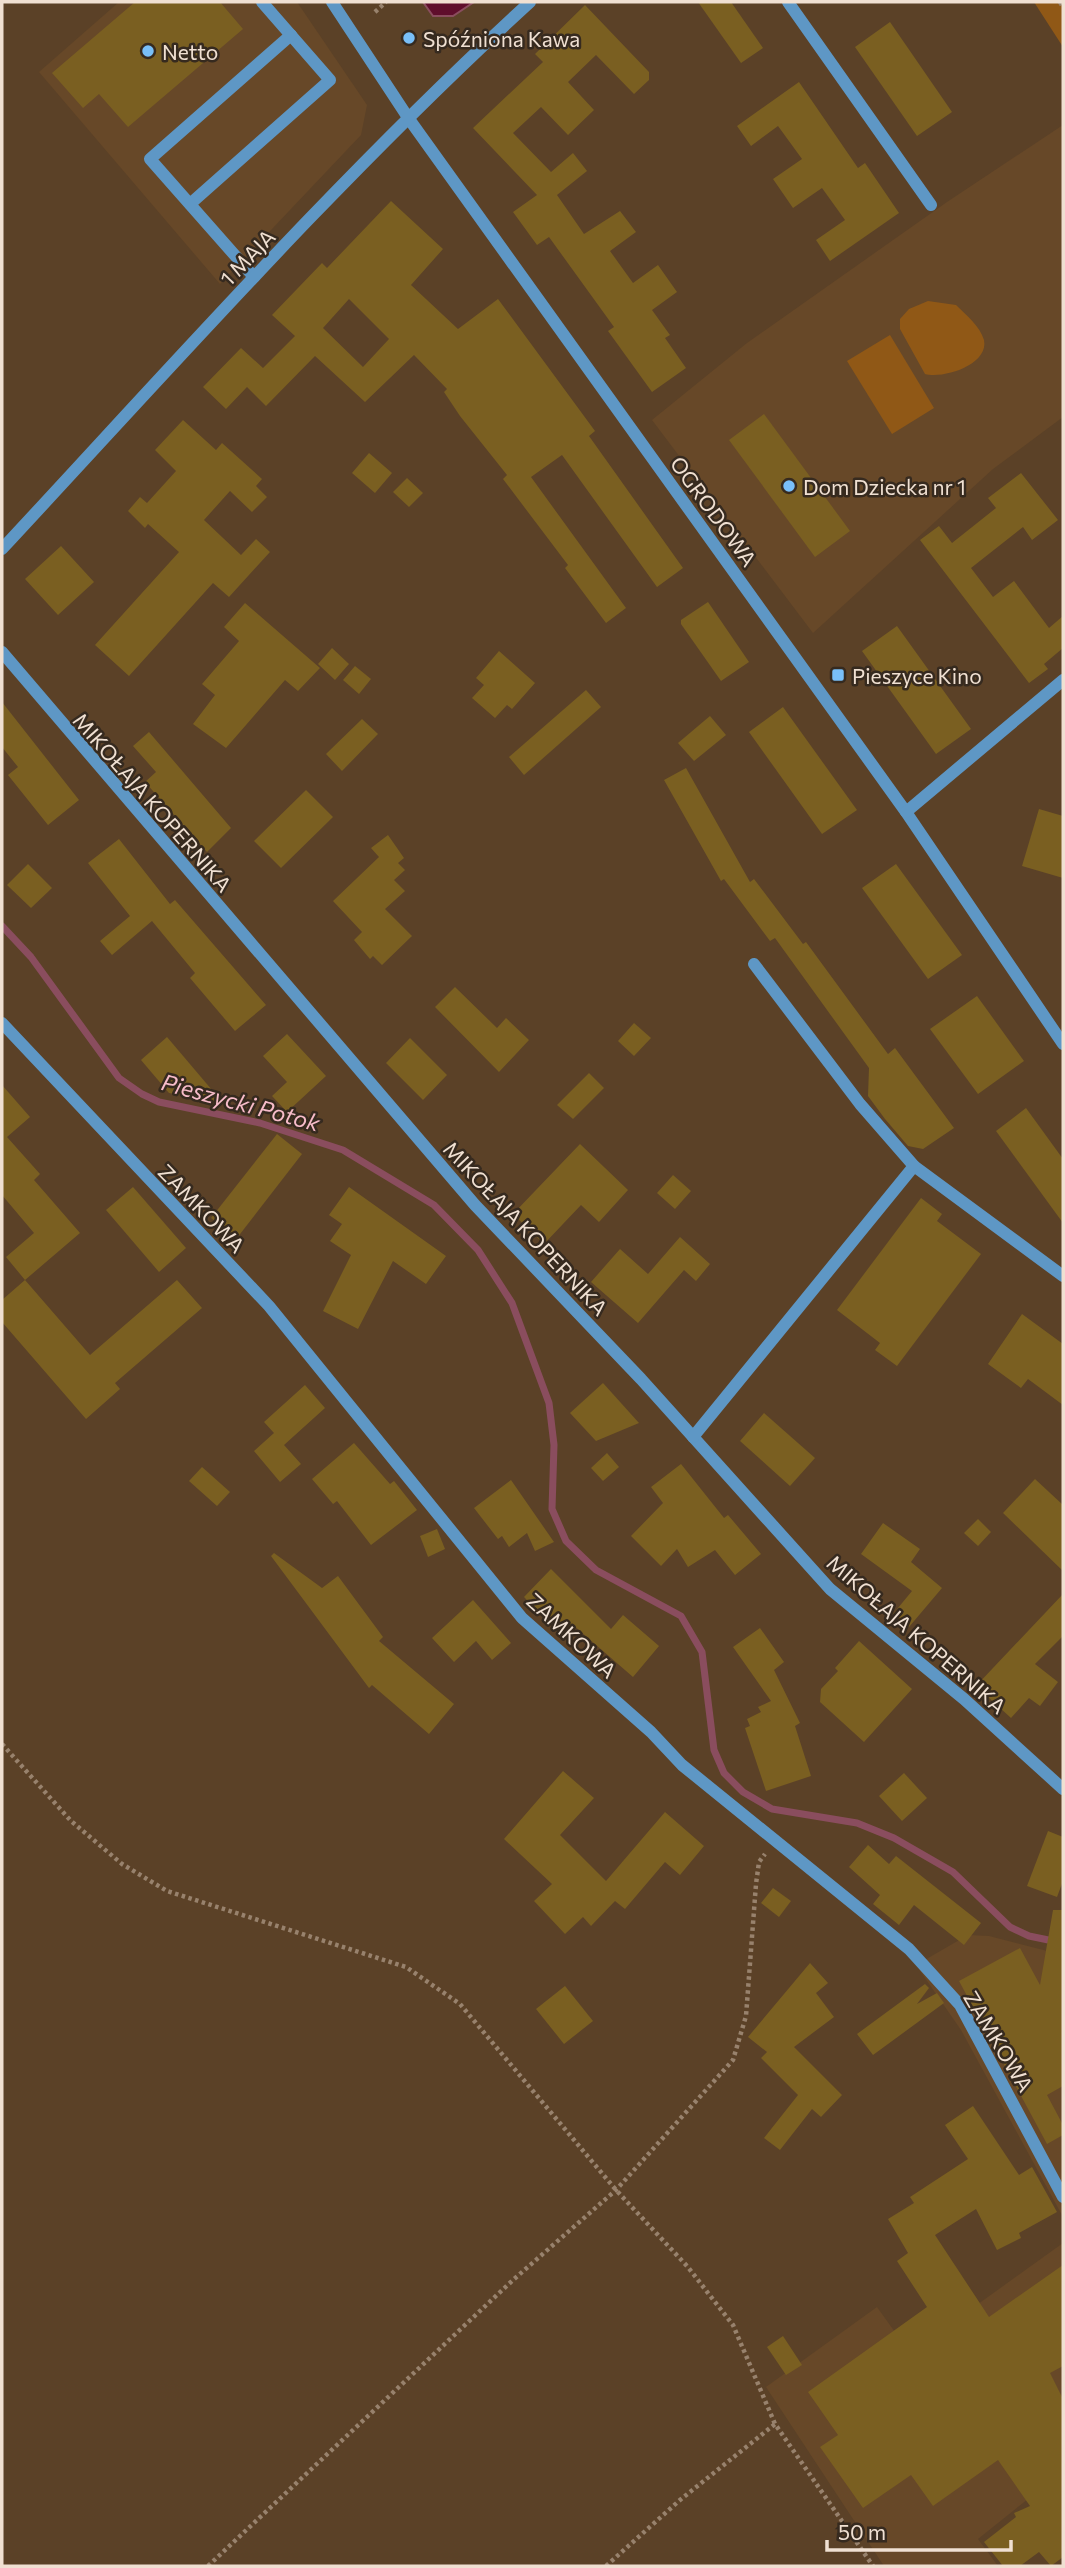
<svg xmlns="http://www.w3.org/2000/svg" width="1065" height="2568" viewBox="0 0 1065 2568" font-family="Commissioner,sans-serif">
  <style>
    .built { fill: #674828 }
    .green { fill: #905816 }
    .water { fill: #5f0e2c; stroke: #8a4d5e; stroke-width: 2 }
    .lines { fill: none; stroke-linecap: round; stroke-linejoin: round }
    .stream { stroke: #8a4d5e; stroke-width: 7 }
    .building { fill: #7a5f21; fill-rule: evenodd }
    .path { stroke: #98826d; stroke-width: 4.5; stroke-dasharray: 3.5 3.5; stroke-linecap: butt }
    .minor { stroke: #5e97c5; stroke-width: 12 }
    .poi-dot { fill: #79bff8; stroke: #362a1f; stroke-width: 2.5 }
    .labels { text-anchor: middle; dominant-baseline: central; stroke-width: 5; stroke-linejoin: round; paint-order: stroke }
    .poi-label { font-size: 21px; fill: #f0e0d2; stroke: #362a1f; text-anchor: start }
    .street-label { font-size: 21px; fill: #f0e0d2; stroke: #362a1f }
    .water-label { font-size: 23px; font-style: italic; fill: #f7bcc9; stroke: #362a1f }
  </style>
  <rect width="100%" height="100%" fill="#5b4127"/>
  <g class="built">
    <polygon points="119,2 297,2 367,105 361,135 220,284 39,72"/>
    <polygon points="1063,125 1063,417 993,469 813,633 652,420 747,343 947,202"/>
    <polygon points="968,1935 989,1936 1063,1955 1063,2217 961,2030 916,1965"/>
    <polygon points="1063,2243 1063,2478 1028,2499 978,2539 998,2566 884,2566 766,2387 877,2307 910,2353"/>
  </g>
  <g class="green">
    <polygon points="1034,2 1063,2 1063,47"/>
    <path d="M928,301L956,305C966,315 980,326 984,340C989,365 943,379 925,374L900,329V319L909,309Z"/>
    <polygon points="890,335 934,408 892,434 847,361"/>
  </g>
  <polygon class="water" points="423,2 474,2 453,16 433,16"/>
  <g class="lines">
    <polyline class="stream" points="2,926 31,957 119,1078 142,1094 159,1102 260,1123 343,1150 434,1205 478,1250 512,1303 549,1403 554,1445 552,1509 566,1541 596,1570 681,1616 702,1652 714,1750 724,1773 743,1792 772,1809 857,1823 894,1838 953,1872 1010,1927 1029,1936 1063,1943"/>
  </g>
  <g class="building">
    <polygon points="135,2 220,2 243,29 128,127 99,94 83,108 52,73"/>
    <polygon points="698,2 731,2 763,48 741,63"/>
    <polygon points="585,5 649,72 649,80 634,94 596,55 568,82 594,110 568,135 541,107 513,133 551,172 573,153 587,171 557,195 584,234 620,211 636,232 610,251 633,283 658,265 677,292 652,310 670,335 665,338 686,368 652,392 608,331 614,327 549,237 537,245 513,212 537,195 473,128 543,62 535,54"/>
    <polygon points="890,22 952,112 917,136 855,47"/>
    <polygon points="799,82 858,168 865,163 899,213 830,261 816,240 845,220 822,188 793,208 773,179 802,159 778,126 751,146 737,126"/>
    <path d="M391,201L443,249L411,285L458,329L498,299L595,431L589,436L683,568L657,587L562,455L531,477L626,608L606,623L565,568L568,565L503,479L507,475L460,416L444,392L447,389L414,355L365,402L315,356L266,406L247,387L226,409L203,387L241,348L263,368L295,336L272,315L322,263L327,268ZM349,299L389,339L363,367L323,328Z"/>
    <polygon points="764,414 850,531 815,557 729,440"/>
    <polygon points="183,420 216,450 222,443 262,479 256,486 267,497 252,512 230,491 204,520 241,555 256,539 270,552 229,597 213,583 129,676 95,645 179,552 148,524 145,528 128,511 140,497 147,503 176,471 155,450"/>
    <polygon points="369,453 392,473 375,493 352,473"/>
    <polygon points="1021,473 1058,520 1032,540 1023,527 971,568 993,597 1014,581 1049,628 1063,616 1063,648 1044,664 1048,669 1029,683 920,540 939,526 952,543 996,508 988,498"/>
    <polygon points="407,478 423,493 409,507 393,492"/>
    <polygon points="61,546 94,582 58,615 25,579"/>
    <polygon points="708,602 749,662 721,681 681,624 681,620"/>
    <polygon points="245,603 320,668 298,691 285,680 226,748 193,724 215,695 202,684 239,641 224,627"/>
    <polygon points="897,626 971,729 936,754 862,651"/>
    <polygon points="332,648 349,664 335,680 318,664"/>
    <polygon points="499,651 535,683 512,709 507,705 495,718 472,698 484,685 476,678"/>
    <polygon points="355,666 371,679 359,694 343,680"/>
    <polygon points="586,690 601,707 524,775 509,757"/>
    <polygon points="2,702 79,800 48,825 8,775 18,767 2,747"/>
    <polygon points="783,707 857,810 822,834 749,732"/>
    <polygon points="710,716 726,735 694,761 678,743"/>
    <polygon points="362,719 378,734 342,771 326,754"/>
    <polygon points="149,732 231,828 207,852 145,782 156,772 133,746"/>
    <polygon points="686,768 750,882 754,879 803,944 806,942 888,1054 895,1048 954,1128 923,1149 908,1146 885,1119 868,1096 869,1068 775,938 770,941 724,879 721,881 677,803 664,780"/>
    <polygon points="306,790 333,817 281,868 254,841"/>
    <polygon points="1039,809 1063,816 1063,878 1022,866"/>
    <polygon points="388,835 404,858 398,863 405,870 394,880 405,891 385,909 412,936 382,965 373,956 370,959 354,940 362,932 333,901 379,857 371,848"/>
    <polygon points="119,839 170,904 175,900 266,1005 235,1031 190,978 195,973 152,921 112,955 100,941 130,916 88,863"/>
    <polygon points="28,864 52,888 31,908 7,885"/>
    <polygon points="896,864 962,955 928,979 862,888"/>
    <polygon points="455,987 497,1028 506,1018 529,1040 499,1072 435,1007"/>
    <polygon points="977,996 1024,1061 978,1094 930,1029"/>
    <polygon points="634,1023 651,1038 634,1056 618,1041"/>
    <polygon points="287,1034 326,1076 287,1112 272,1096 287,1082 263,1056"/>
    <polygon points="167,1037 223,1103 169,1093 141,1060"/>
    <polygon points="410,1038 447,1075 423,1100 386,1063"/>
    <polygon points="589,1073 604,1088 573,1119 557,1105"/>
    <polygon points="2,1085 30,1117 7,1137 40,1174 34,1180 80,1233 25,1280 6,1257 34,1233 2,1195"/>
    <polygon points="1026,1108 1063,1159 1063,1223 996,1131"/>
    <polygon points="277,1134 302,1154 237,1238 211,1218"/>
    <polygon points="580,1144 628,1190 599,1222 581,1205 544,1244 513,1214"/>
    <polygon points="673,1175 691,1191 675,1209 657,1193"/>
    <polygon points="133,1187 186,1248 159,1272 106,1210"/>
    <polygon points="349,1187 446,1256 426,1284 393,1261 358,1329 323,1311 351,1255 330,1241 342,1224 329,1215"/>
    <polygon points="921,1198 942,1214 937,1221 981,1254 897,1366 875,1350 880,1343 837,1310"/>
    <polygon points="680,1237 710,1264 696,1281 684,1270 638,1323 591,1282 620,1249 648,1274"/>
    <polygon points="25,1280 90,1355 177,1280 202,1308 115,1383 120,1389 86,1419 2,1322 2,1300"/>
    <polygon points="1022,1314 1063,1344 1063,1405 1028,1379 1021,1388 988,1364"/>
    <polygon points="603,1383 639,1423 596,1441 570,1413"/>
    <polygon points="305,1385 325,1408 284,1445 301,1464 280,1482 254,1451 274,1433 264,1422"/>
    <polygon points="764,1413 815,1458 790,1486 740,1441"/>
    <polygon points="354,1443 390,1484 394,1481 417,1510 371,1545 337,1501 333,1504 312,1479"/>
    <polygon points="607,1453 619,1467 603,1481 591,1468"/>
    <polygon points="681,1464 724,1518 728,1515 761,1554 735,1575 715,1550 688,1567 677,1549 661,1566 631,1536 663,1503 651,1487"/>
    <polygon points="202,1467 230,1492 217,1506 189,1481"/>
    <polygon points="1035,1479 1063,1505 1063,1571 1003,1513"/>
    <polygon points="511,1480 520,1493 554,1542 535,1551 527,1533 509,1547 502,1536 498,1539 474,1508"/>
    <polygon points="978,1519 991,1532 978,1546 964,1533"/>
    <polygon points="883,1523 920,1549 911,1562 942,1588 909,1627 893,1614 912,1591 861,1554"/>
    <polygon points="437,1529 445,1549 428,1557 420,1536"/>
    <polygon points="274,1553 322,1588 338,1576 383,1637 379,1641 454,1704 429,1734 372,1685 369,1688 271,1556"/>
    <polygon points="551,1569 611,1629 623,1615 659,1646 633,1677 573,1625 562,1636 524,1597"/>
    <polygon points="1063,1594 1063,1636 1035,1664 1058,1682 1040,1706 1029,1698 1011,1718 976,1686"/>
    <polygon points="473,1600 511,1643 492,1660 476,1641 454,1662 432,1638"/>
    <polygon points="760,1628 784,1662 774,1670 800,1723 795,1726 811,1776 766,1791 745,1728 750,1726 747,1719 761,1712 758,1707 771,1701 733,1647"/>
    <polygon points="859,1641 912,1689 864,1742 820,1702 821,1689 838,1671 835,1668"/>
    <polygon points="563,1771 594,1798 560,1835 606,1881 665,1812 704,1846 680,1875 665,1862 625,1909 615,1901 591,1926 583,1917 565,1934 534,1901 552,1884 504,1839"/>
    <polygon points="904,1773 927,1798 902,1821 879,1796"/>
    <polygon points="1048,1831 1063,1837 1063,1881 1057,1897 1027,1886"/>
    <polygon points="868,1845 889,1864 896,1856 981,1923 964,1945 914,1905 899,1925 873,1904 880,1895 849,1867"/>
    <polygon points="773,1888 791,1901 779,1917 761,1903"/>
    <polygon points="1053,1910 1063,1910 1063,2086 1047,2095 1063,2125 1063,2135 1047,2144 959,1981 1020,1948 1040,1985"/>
    <polygon points="810,1963 828,1983 816,1993 834,2017 794,2047 842,2095 821,2117 812,2109 780,2150 764,2138 798,2095 761,2058 767,2052 748,2037"/>
    <polygon points="925,1984 929,1988 917,2004 937,1993 944,2003 873,2055 857,2034"/>
    <polygon points="565,1986 593,2021 564,2044 536,2009"/>
    <polygon points="973,2106 1019,2175 1032,2167 1057,2212 1019,2233 1021,2238 997,2250 976,2209 935,2235 989,2317 1063,2265 1063,2366 1050,2373 1063,2399 1063,2557 1051,2566 1039,2552 1020,2566 1003,2566 984,2542 1016,2517 1014,2513 1030,2506 998,2460 933,2506 911,2475 863,2508 820,2447 838,2435 808,2392 927,2307 897,2261 908,2253 888,2219 914,2203 910,2197 968,2159 945,2125"/>
    <polygon points="783,2336 802,2365 786,2375 767,2347"/>
  </g>
  <g class="lines">
    <g class="path">
      <polyline points="1060,2 1063,7"/>
      <polyline points="375,12 386,2"/>
      <polyline points="2,1744 71,1821 122,1864 167,1891 406,1967 460,2004 616,2190 687,2266 733,2325 775,2424"/>
      <polyline points="208,2566 513,2280 616,2190 733,2060 746,2016 756,1884 759,1862 765,1854"/>
      <polyline points="606,2566 680,2500 775,2424 873,2566"/>
    </g>
    <g class="minor">
      <polyline points="332,2 409,119 906,812 1063,1044"/>
      <polyline points="788,2 931,205"/>
      <polyline points="190,204 330,80 262,2"/>
      <polyline points="254,277 150,159 291,35"/>
      <path d="M2,549C174,364 343,173 530,2"/>
      <polyline points="2,652 475,1205 641,1379 830,1589 964,1699 1063,1789"/>
      <polyline points="906,812 1063,680"/>
      <polyline points="754,964 860,1104 914,1166 1063,1276"/>
      <polyline points="2,1023 269,1306 522,1618 651,1732 682,1765 909,1949 960,2005 1063,2197"/>
      <polyline points="693,1437 914,1166"/>
    </g>
  </g>
  <g class="poi-dot">
    <circle cx="409" cy="38" r="7"/>
    <circle cx="148" cy="51" r="7"/>
    <circle cx="789" cy="486" r="7"/>
    <rect x="831" y="668" width="14" height="14" rx="3.5"/>
  </g>
  <g class="labels">
    <g class="poi-label">
      <text x="423" y="38">Spóźniona Kawa</text>
      <text x="162" y="51">Netto</text>
      <text x="803" y="486">Dom Dziecka nr 1</text>
      <text x="852" y="675">Pieszyce Kino</text>
    </g>
    <g class="street-label">
      <text transform="translate(247 257) rotate(-46)">1 MAJA</text>
      <text transform="translate(714 511) rotate(54)">OGRODOWA</text>
      <text transform="translate(153 802) rotate(49)">MIKOŁAJA KOPERNIKA</text>
      <text transform="translate(202 1208) rotate(46)">ZAMKOWA</text>
      <text transform="translate(526 1228) rotate(47)">MIKOŁAJA KOPERNIKA</text>
      <text transform="translate(917 1634) rotate(41)">MIKOŁAJA KOPERNIKA</text>
      <text transform="translate(572 1635) rotate(43)">ZAMKOWA</text>
      <text transform="translate(999 2041) rotate(59)">ZAMKOWA</text>
    </g>
    <g class="water-label">
      <text transform="translate(241 1102) rotate(15)">Pieszycki Potok</text>
    </g>
  </g>
  <rect width="1065" height="2568" fill="none" stroke="#f0e0d2" stroke-width="7"/>
  <path d="M827 2540v10h184v-10" fill="none" stroke="#f0e0d2" stroke-width="3.5"/>
  <text x="838" y="2540" font-size="21" fill="#f0e0d2" stroke="#362a1f" stroke-width="5" paint-order="stroke">50 m</text>
</svg>
